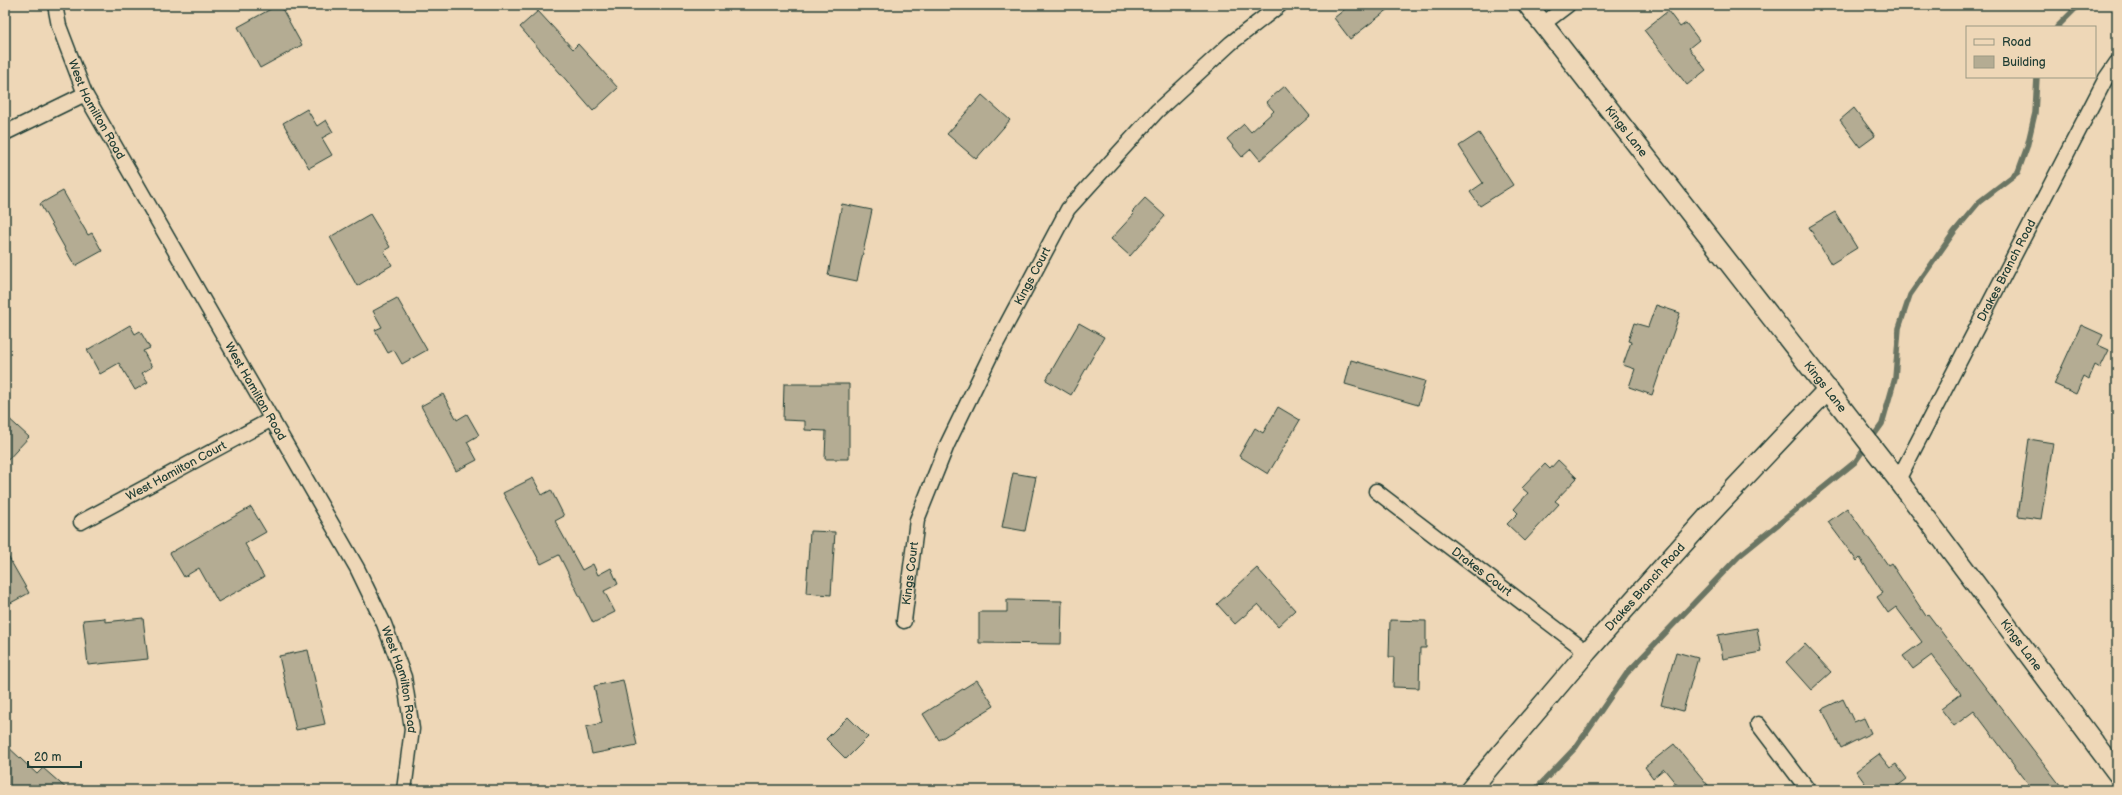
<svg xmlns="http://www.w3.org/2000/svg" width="2122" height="795" viewBox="0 0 2122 795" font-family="'Balsamiq Sans',sans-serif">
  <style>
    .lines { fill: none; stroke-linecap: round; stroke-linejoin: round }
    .stream { stroke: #6a7563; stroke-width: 5.5 }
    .building { fill: #b4ac93; stroke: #1f3d34 }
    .street-casing { stroke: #1f3d34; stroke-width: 17 }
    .secondary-casing { stroke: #1f3d34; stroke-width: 22 }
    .street { stroke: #eed7b7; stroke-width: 14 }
    .secondary { stroke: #eed7b7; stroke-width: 19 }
    .labels { text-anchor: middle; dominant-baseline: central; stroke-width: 3; stroke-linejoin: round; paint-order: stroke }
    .street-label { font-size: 12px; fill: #1f3d34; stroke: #eed7b7 }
  </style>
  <rect width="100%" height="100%" fill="#eed7b7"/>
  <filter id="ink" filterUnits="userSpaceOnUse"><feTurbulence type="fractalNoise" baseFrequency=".025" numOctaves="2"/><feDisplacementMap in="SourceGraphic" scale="8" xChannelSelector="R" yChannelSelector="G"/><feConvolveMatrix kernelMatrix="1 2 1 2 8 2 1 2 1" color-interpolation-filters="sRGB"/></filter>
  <g filter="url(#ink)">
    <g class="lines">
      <g class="stream">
        <polyline points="2057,27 2079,5"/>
        <polyline points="1535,790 1576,747 1627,673 1739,556 1855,462 1882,424 1895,378 1899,328 1910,295 1954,232 1979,202 2018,172 2027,147 2035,113 2037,77"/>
      </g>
    </g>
    <g class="building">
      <polygon points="278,5 280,5 302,45 260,68 238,27"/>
      <polygon points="1350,5 1394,5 1350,39 1334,18"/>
      <polygon points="538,11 573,49 578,44 618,88 593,111 520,27"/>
      <polygon points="1668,11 1680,27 1686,23 1699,40 1689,48 1706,70 1687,85 1644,30"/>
      <polygon points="1285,86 1310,116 1260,160 1251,149 1242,157 1227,139 1244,124 1251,132 1274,111 1266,102"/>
      <polygon points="982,95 1010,120 976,159 947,134"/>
      <polygon points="1854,108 1875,136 1860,147 1840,120"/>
      <polygon points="307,109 317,126 326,120 333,132 322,138 332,155 309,168 283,123"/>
      <polygon points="1479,133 1513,185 1480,206 1470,192 1483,183 1459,146"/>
      <polygon points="63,191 88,235 92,233 102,251 75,266 40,204"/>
      <polygon points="1145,198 1165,216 1130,256 1111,239 1134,214 1132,212"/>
      <polygon points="842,204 872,210 857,281 828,275"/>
      <polygon points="1835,212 1857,248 1831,264 1809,227"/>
      <polygon points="370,214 390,247 384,251 392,265 357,286 330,237"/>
      <polygon points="397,298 427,350 402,364 394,350 388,353 375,330 382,327 373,311"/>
      <polygon points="1656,305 1680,313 1652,395 1629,387 1635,369 1623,365 1631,342 1628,341 1634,323 1648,327"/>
      <polygon points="1079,323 1104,337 1071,395 1046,380"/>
      <polygon points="130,325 135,334 140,331 150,348 143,351 152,367 142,373 148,382 135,390 119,363 100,374 87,350"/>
      <polygon points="2081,325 2103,335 2098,345 2109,350 2100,368 2095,365 2089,379 2084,376 2076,394 2054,384"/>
      <polygon points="1351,360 1425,381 1418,405 1345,384"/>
      <polygon points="784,384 849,384 849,459 825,459 826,431 805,430 805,421 783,420"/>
      <polygon points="443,394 457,420 467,414 479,435 467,442 477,460 456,471 421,406"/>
      <polygon points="1278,407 1300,420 1268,474 1239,456 1255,428 1263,433"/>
      <polygon points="5,415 29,437 5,463"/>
      <polygon points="2029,439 2053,443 2041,519 2018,516"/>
      <polygon points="1558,460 1577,478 1555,501 1559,504 1525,541 1507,524 1518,513 1514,509 1528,493 1522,488 1545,464 1550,469"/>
      <polygon points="1013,473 1036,477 1025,531 1002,527"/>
      <polygon points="533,478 542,495 551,490 564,516 555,521 582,570 593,564 598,575 611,568 618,584 604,591 615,612 593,623 559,555 541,564 503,493"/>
      <polygon points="251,507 266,532 245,544 264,577 218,602 199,568 184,577 170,553"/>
      <polygon points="1847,508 1888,565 1891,563 1926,616 1928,614 1968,667 1969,666 2064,790 2033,790 1974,711 1954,726 1941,709 1961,694 1932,655 1913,669 1903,656 1922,642 1896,607 1888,613 1877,597 1883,593 1860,558 1857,561 1828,522"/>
      <polygon points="810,531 835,532 831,595 806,593"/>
      <polygon points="5,551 29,593 5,606"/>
      <polygon points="1257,568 1295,610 1278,626 1258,604 1235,624 1217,604"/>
      <polygon points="1007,600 1062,601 1061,644 979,643 979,612 1007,612"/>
      <polygon points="105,618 105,622 143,618 148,659 88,665 83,620"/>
      <polygon points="1390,620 1426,621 1426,648 1420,648 1419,688 1393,687 1394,657 1389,657"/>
      <polygon points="1757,628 1761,652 1723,659 1718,635"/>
      <polygon points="1805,644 1831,672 1811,690 1786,662"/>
      <polygon points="308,650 325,724 296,730 279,656"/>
      <polygon points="1676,652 1698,658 1683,711 1661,705"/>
      <polygon points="623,680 637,745 592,754 586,727 602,723 594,686"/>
      <polygon points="977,680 994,706 939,740 923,714"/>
      <polygon points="1843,699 1854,722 1864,718 1871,733 1841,748 1822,709"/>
      <polygon points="848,717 868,737 846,759 826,739"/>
      <polygon points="5,744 37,774 43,768 68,790 12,790 5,783"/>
      <polygon points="1674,744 1712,790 1681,790 1664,769 1653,778 1645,767"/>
      <polygon points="1879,754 1890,768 1896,764 1907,779 1892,790 1870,790 1856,771"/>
    </g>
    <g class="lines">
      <g class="street-casing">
        <g id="street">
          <path id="s1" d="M55,5L59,26L85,94L357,568L384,624L404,677L412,729L404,790"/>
          <polyline points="1543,24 1568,5"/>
          <polyline points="5,133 85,94"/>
          <path id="s2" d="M1898,480L2106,78L2117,62"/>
          <path id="s3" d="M1376,491L1587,652"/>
          <path id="s4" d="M81,522L272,419"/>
          <path id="s5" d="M904,621L917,520L947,445L994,348L1068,209L1157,111L1231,43L1280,5"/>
          <polyline points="1758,724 1808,790"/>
        </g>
      </g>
      <g class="secondary-casing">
        <g id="secondary">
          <path id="s6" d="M1528,5L1898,480L2117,773"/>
          <path id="s7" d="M1470,790L1587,652L1710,514L1828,389"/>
        </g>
      </g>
      <use href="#street" class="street"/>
      <use href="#secondary" class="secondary"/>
    </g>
  </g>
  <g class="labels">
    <g class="street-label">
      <text stroke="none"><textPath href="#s1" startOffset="113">West Hamilton Road</textPath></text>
      <text stroke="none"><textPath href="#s6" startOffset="160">Kings Lane</textPath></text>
      <text stroke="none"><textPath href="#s2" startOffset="236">Drakes Branch Road</textPath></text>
      <text stroke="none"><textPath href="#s5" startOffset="372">Kings Court</textPath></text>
      <text stroke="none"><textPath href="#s6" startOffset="484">Kings Lane</textPath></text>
      <text stroke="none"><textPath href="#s1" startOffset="437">West Hamilton Road</textPath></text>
      <text stroke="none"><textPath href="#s4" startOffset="108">West Hamilton Court</textPath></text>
      <text stroke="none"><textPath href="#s3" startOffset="133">Drakes Court</textPath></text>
      <text stroke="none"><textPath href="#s5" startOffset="48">Kings Court</textPath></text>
      <text stroke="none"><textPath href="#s7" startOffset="268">Drakes Branch Road</textPath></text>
      <text stroke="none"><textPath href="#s6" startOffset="808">Kings Lane</textPath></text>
      <text stroke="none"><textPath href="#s1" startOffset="761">West Hamilton Road</textPath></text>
    </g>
  </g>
  <rect width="2122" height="795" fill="none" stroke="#eed7b7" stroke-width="20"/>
  <rect x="10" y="10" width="2102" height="775" fill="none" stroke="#1f3d34" stroke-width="1.5" filter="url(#ink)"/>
  <rect x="1966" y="26" width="130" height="52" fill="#eed7b7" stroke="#9b9983"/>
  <rect x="1974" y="39" width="20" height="6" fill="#eed7b7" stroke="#9b9983"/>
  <text x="2002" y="46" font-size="12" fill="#1f3d34">Road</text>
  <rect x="1974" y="56" width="20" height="12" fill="#b4ac93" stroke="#9b9983"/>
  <text x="2002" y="66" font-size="12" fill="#1f3d34">Building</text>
  <path d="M28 761v6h53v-6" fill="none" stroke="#1f3d34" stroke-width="2"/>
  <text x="34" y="761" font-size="12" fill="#1f3d34" stroke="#eed7b7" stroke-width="3" paint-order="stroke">20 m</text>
</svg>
